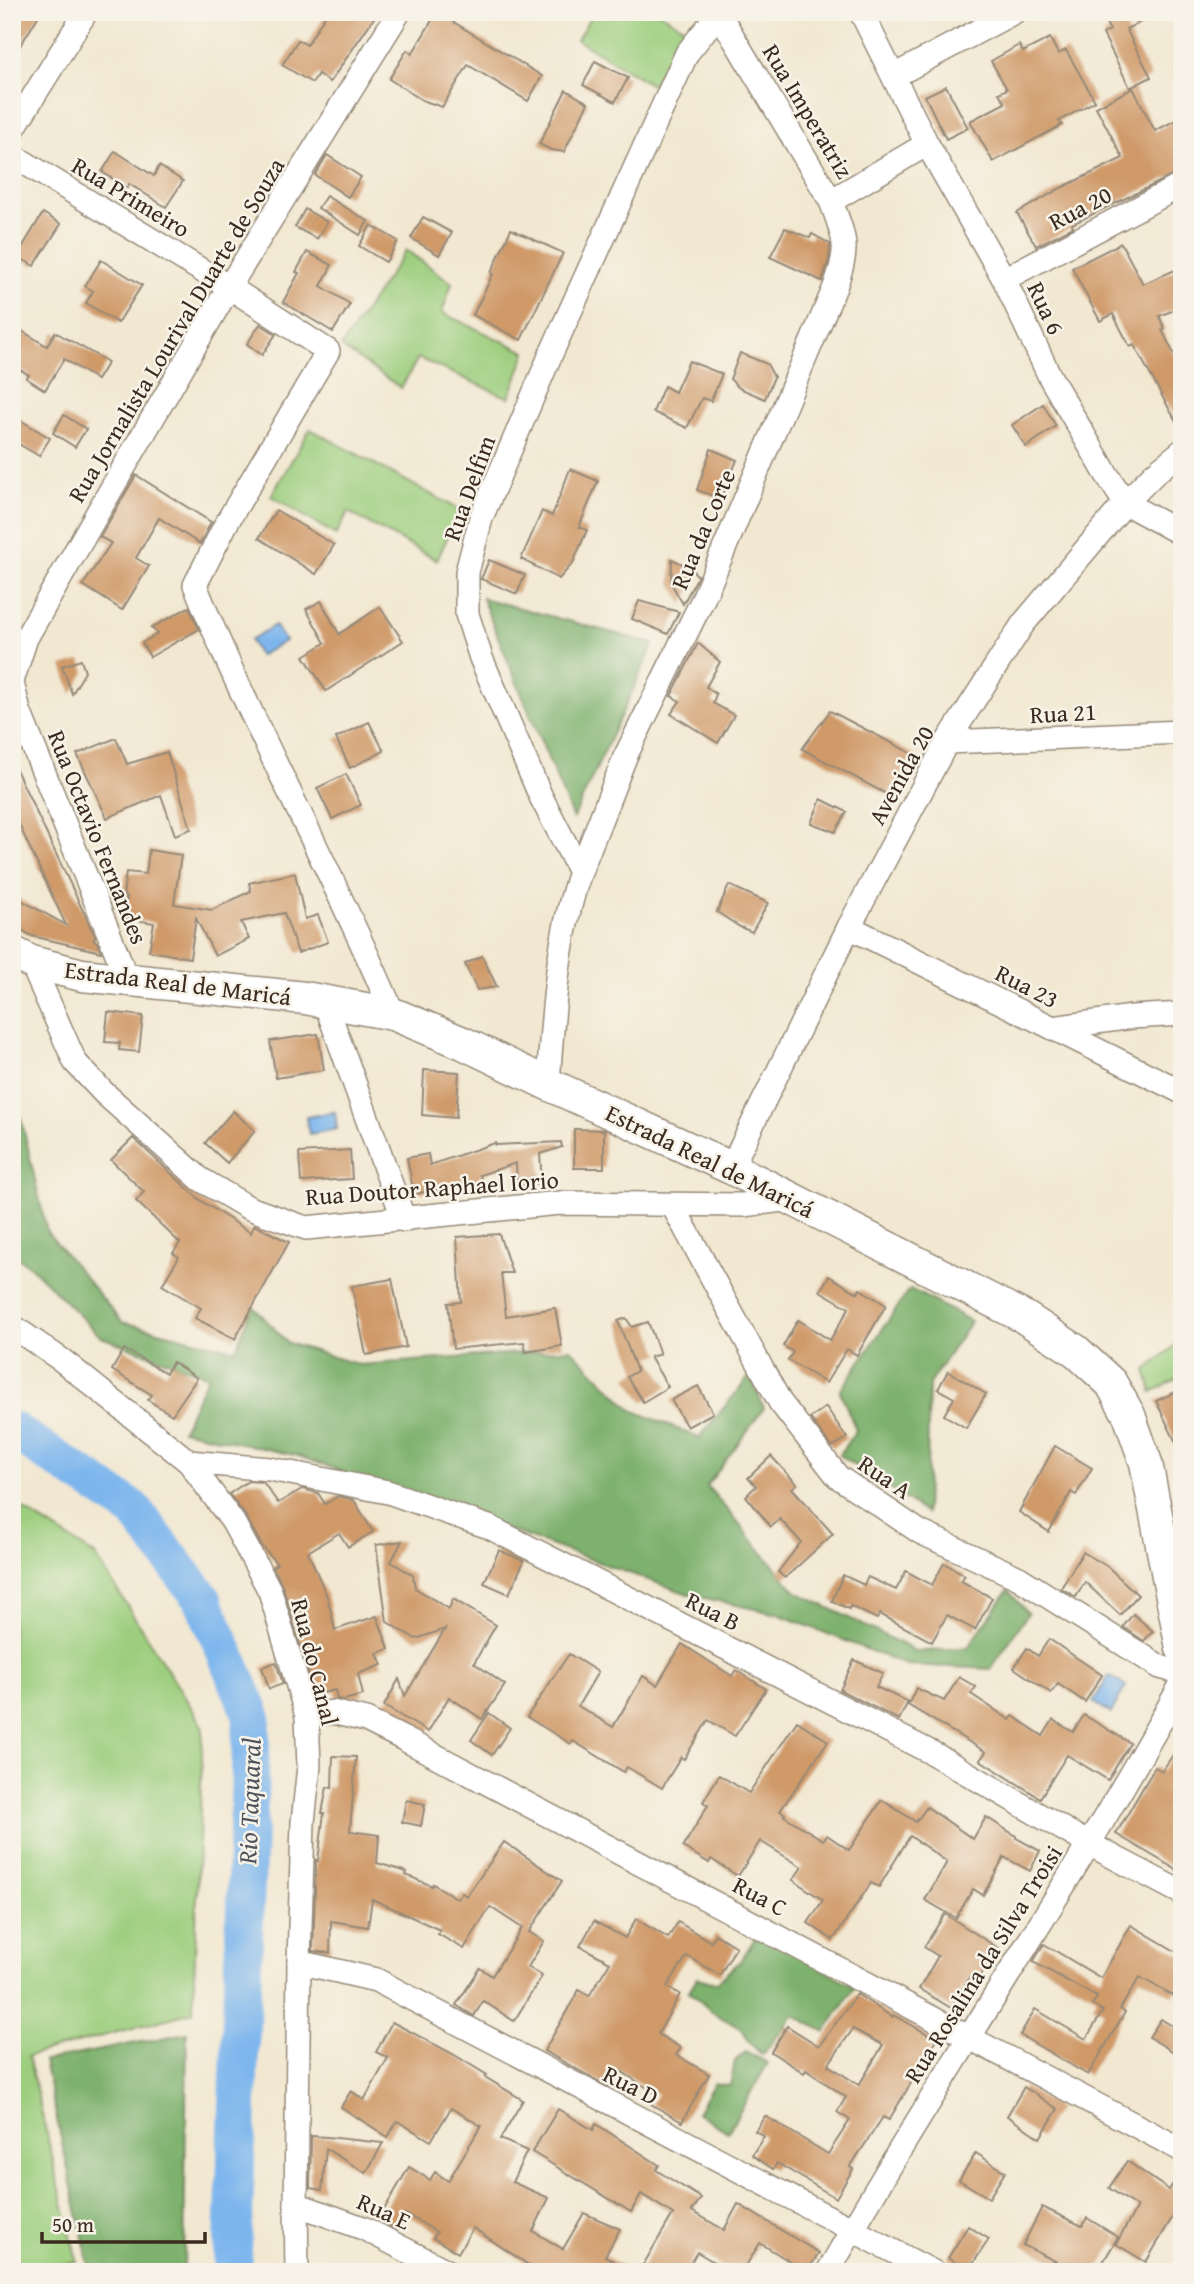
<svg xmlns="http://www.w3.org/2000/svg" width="1194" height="2284" viewBox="0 0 1194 2284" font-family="'Gentium Book Plus',serif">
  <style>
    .green { fill: #9cce7e; stroke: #6c7c4e; stroke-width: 2 }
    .forest { fill: #7db16d; stroke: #5c6e46; stroke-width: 2 }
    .water { fill: #7db6ed; stroke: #5c7086; stroke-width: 2 }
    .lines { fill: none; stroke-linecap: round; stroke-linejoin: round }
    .river { stroke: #7db6ed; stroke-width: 38 }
    .building { fill: #cf9968; fill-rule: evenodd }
    .street-casing { stroke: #968978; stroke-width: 26 }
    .secondary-casing { stroke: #968978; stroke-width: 35 }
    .street { stroke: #fff; stroke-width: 23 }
    .secondary { stroke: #fff; stroke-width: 32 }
    .labels { text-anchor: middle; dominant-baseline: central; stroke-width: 5; stroke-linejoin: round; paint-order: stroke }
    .street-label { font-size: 24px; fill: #3b2a1e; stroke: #f7f3e8 }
    .water-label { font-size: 26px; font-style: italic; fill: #4f545c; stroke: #f7f3e8 }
  </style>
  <rect width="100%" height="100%" fill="#f7f3e8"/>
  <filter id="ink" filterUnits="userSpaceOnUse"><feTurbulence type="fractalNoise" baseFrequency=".0143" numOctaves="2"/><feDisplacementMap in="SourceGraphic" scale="14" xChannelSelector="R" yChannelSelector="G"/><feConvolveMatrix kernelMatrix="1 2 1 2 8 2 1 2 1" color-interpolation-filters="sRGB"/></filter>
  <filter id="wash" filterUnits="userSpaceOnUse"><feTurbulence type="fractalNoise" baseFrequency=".00686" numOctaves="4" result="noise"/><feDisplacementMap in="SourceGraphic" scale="28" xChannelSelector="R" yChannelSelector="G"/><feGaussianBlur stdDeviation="1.57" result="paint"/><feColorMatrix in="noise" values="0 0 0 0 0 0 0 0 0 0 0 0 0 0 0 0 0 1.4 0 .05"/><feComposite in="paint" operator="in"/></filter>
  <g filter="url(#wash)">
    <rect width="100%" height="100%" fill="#f2e8d1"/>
    <g class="green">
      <polygon points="593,12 658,12 685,28 652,85 577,40"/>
      <polygon points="406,250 452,283 442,313 526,352 509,398 418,358 401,388 341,347"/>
      <polygon points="310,429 460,510 437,560 348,512 336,535 271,496"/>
      <polygon points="1182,1340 1182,1377 1152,1392 1146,1370"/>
      <polygon points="12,1502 95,1555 203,1726 193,2012 28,2056 77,2261 34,2272 12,2272"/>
    </g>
    <g class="forest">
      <polygon points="482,598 654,644 573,819"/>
      <polygon points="14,1087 47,1232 122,1322 235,1350 253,1306 288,1343 360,1365 571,1349 632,1410 699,1438 750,1376 764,1408 707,1486 795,1591 917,1652 968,1647 1008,1590 1028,1613 991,1669 906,1665 778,1614 691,1595 298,1456 182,1430 208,1376 101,1337 30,1266 12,1254"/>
      <polygon points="910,1289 971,1321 929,1384 926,1513 839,1455 856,1430 840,1391"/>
      <polygon points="759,1932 855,1987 825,2032 794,2015 762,2055 749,2042 743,2030 712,2012 689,1991 697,1978 716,1983 741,1960"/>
      <polygon points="187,2033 184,2272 82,2272 90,2269 44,2061"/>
      <polygon points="746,2052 768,2063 728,2132 697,2113 714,2083 730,2086 735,2061"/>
    </g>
    <g class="water">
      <polygon points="275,625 285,641 259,656 250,640"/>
      <polygon points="335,1112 337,1129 309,1134 306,1117"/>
      <polygon points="1109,1676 1126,1686 1111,1713 1093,1702"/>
    </g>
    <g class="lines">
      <polyline class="river" points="12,1430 133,1509 203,1600 252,1716 232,2272"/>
    </g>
    <g id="blocks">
      <g class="building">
        <polygon points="12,12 41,12 12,59"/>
        <polygon points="327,12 378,12 330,82 318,74 312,83 282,65 298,40 307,45"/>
        <polygon points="437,12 542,76 528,101 468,65 442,107 422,100 389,79 407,50 412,54"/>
        <polygon points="1100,12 1162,12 1126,29 1151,77 1130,88 1103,34 1110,30"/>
        <polygon points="1050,38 1058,54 1066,50 1095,101 1059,121 1062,125 993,162 970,121 1005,103 999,93 1007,89 991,61 1019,45 1023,52"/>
        <polygon points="595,61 628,78 615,102 583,85"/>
        <polygon points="946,86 968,128 946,139 925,96"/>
        <polygon points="1133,88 1155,131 1182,117 1182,171 1072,224 1073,227 1036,246 1017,213 1059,189 1123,158 1096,107"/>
        <polygon points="566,90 588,103 564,152 551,150 539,144"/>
        <polygon points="115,151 154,176 159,166 183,181 166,207 129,184 127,188 102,172"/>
        <polygon points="327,155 361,177 348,197 315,175"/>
        <polygon points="326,196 368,221 360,235 318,208"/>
        <polygon points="305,209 327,222 317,239 295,227"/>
        <polygon points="43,213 61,224 34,266 17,256"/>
        <polygon points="423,217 452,233 439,255 411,238"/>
        <polygon points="371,225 398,241 386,262 359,246"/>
        <polygon points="785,228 810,238 812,234 830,244 829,259 822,281 770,257"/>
        <polygon points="511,229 563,253 521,340 473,315 493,274 491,273"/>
        <polygon points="1121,243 1143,284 1175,270 1182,286 1182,307 1159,316 1165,329 1162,330 1182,370 1182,432 1134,345 1130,347 1113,314 1100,321 1072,268"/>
        <polygon points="307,252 332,265 321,286 350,304 333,332 283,302 299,273 296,272"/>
        <polygon points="101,260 142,285 118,323 86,303 93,291 85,286"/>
        <polygon points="260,324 276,334 262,355 247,344"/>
        <polygon points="12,325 47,346 55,332 108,362 97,380 64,359 45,390 26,378 29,375 12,365"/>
        <polygon points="740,353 767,364 774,377 765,399 739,388 730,379"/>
        <polygon points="689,361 722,374 711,401 702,398 687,428 653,412 664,386 675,392"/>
        <polygon points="1043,404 1056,426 1026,447 1012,425"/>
        <polygon points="12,415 50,438 39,456 12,440"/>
        <polygon points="64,415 86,429 75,447 53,433"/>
        <polygon points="711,449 737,460 721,499 697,490"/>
        <polygon points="570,469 598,481 579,527 587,530 573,563 559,579 521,559 542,511 552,516"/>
        <polygon points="136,475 211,522 200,544 159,518 136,558 149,566 122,610 83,585 111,543 100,537"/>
        <polygon points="276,510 334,545 316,574 259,538"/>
        <polygon points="672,559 689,567 698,576 683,604 671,583"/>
        <polygon points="489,560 525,575 517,594 481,579"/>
        <polygon points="321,601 339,634 380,607 403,641 326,691 304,656 325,643 306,609"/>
        <polygon points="639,601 679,612 668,634 632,619"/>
        <polygon points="189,607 199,629 150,657 142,643 158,633 151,628"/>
        <polygon points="698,643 720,662 706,687 716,694 713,703 734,715 718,743 671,714 680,701 671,696"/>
        <polygon points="81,660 85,672 72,694 62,666"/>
        <polygon points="830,711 915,755 888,795 802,749"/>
        <polygon points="369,722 384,751 350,768 336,738"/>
        <polygon points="116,738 127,764 167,752 191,829 175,835 161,795 107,818 77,754"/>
        <polygon points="12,761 95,936 94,940 97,942 101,952 32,936 12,925 12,895 66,925 12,810"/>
        <polygon points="346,774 361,805 332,819 317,788"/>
        <polygon points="821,799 847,812 835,832 811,823"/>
        <polygon points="149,850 181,855 174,904 212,910 251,891 249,883 295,873 305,919 318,915 328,942 298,953 284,913 241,922 249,939 215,956 196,918 190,958 149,951 154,923 124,918 127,897 123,896 126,872 146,874"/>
        <polygon points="729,885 768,903 752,932 740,927 717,912"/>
        <polygon points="482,956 497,987 477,990 465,964"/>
        <polygon points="108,1012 143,1016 139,1052 119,1050 120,1043 105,1042"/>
        <polygon points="318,1034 324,1070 276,1078 270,1041"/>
        <polygon points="424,1070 459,1072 456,1118 422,1115"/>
        <polygon points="233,1111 255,1131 227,1163 205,1143"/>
        <polygon points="574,1129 604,1130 604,1168 574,1168"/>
        <polygon points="133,1138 200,1200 251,1233 254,1225 289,1242 235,1339 195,1318 201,1308 162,1285 179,1257 173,1253 180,1243 136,1201 144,1192 111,1160"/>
        <polygon points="561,1142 562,1147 540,1154 542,1183 517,1185 516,1163 480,1175 482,1183 464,1189 462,1185 414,1194 407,1158 428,1154 430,1165 495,1143 496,1145"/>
        <polygon points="350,1150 352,1179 301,1182 299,1153"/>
        <polygon points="499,1234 512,1273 501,1273 506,1316 555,1308 562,1346 526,1352 524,1342 453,1349 448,1303 461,1302 457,1237"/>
        <polygon points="829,1276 858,1293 860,1289 886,1305 857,1355 847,1349 826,1383 788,1360 793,1352 783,1346 798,1320 830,1340 849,1308 820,1291"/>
        <polygon points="392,1279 406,1347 366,1355 352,1286"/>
        <polygon points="626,1318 632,1327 648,1322 660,1354 650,1357 668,1387 643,1402 627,1377 637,1371 618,1321"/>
        <polygon points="124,1349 166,1373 173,1362 197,1378 172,1415 148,1400 152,1395 112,1370"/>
        <polygon points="948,1371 986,1394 966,1428 944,1415 954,1398 938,1389"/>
        <polygon points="698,1386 713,1413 687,1427 671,1400"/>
        <polygon points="1182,1389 1182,1455 1156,1401"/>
        <polygon points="826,1407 847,1438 832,1447 810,1418"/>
        <polygon points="1055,1446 1092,1468 1076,1495 1071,1492 1049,1532 1019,1512"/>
        <polygon points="771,1456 797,1484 792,1488 833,1534 785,1578 778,1572 801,1542 780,1519 771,1527 746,1496 756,1486 748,1478"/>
        <polygon points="248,1481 263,1482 278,1503 302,1489 318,1493 325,1504 338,1496 354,1500 373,1532 348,1547 339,1533 308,1552 328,1599 335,1630 377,1616 389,1649 377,1653 382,1665 358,1674 363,1695 344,1700 337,1699 335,1690 315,1695 283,1587 273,1566 277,1564 262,1546 245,1515 229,1494"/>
        <polygon points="402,1541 391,1562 413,1575 415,1588 449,1609 453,1599 496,1625 474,1663 505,1685 482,1719 449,1697 428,1732 384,1706 399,1679 405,1696 445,1629 416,1639 387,1622 376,1545"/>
        <polygon points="499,1550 524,1561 509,1594 484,1583"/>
        <polygon points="1083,1552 1108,1567 1138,1595 1120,1615 1085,1582 1076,1597 1061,1588"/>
        <polygon points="944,1563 965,1575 961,1581 992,1598 975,1630 947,1615 932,1642 880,1614 877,1619 850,1606 849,1609 832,1601 843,1575 864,1585 868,1577 896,1590 906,1571 932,1585"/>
        <polygon points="1133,1614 1153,1631 1144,1641 1123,1627"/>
        <polygon points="1049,1639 1102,1675 1085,1702 1058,1684 1051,1693 1014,1668 1027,1648 1038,1656"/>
        <polygon points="682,1644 732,1676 736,1670 766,1689 735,1736 708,1720 684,1759 681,1757 662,1788 627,1767 624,1772 573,1741 571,1744 527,1717 569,1654 598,1672 578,1706 613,1727 643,1676 657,1685"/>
        <polygon points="854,1660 883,1673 876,1687 908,1702 899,1720 840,1690"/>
        <polygon points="276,1662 283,1684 269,1689 262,1667"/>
        <polygon points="959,1677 976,1687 971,1694 1010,1720 1013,1716 1043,1736 1053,1720 1073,1732 1084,1715 1130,1743 1108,1780 1067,1755 1040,1798 980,1760 986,1752 908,1705 916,1688 944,1701"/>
        <polygon points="489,1713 510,1728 492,1755 471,1740"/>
        <polygon points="797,1721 828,1741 780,1811 785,1814 784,1816 823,1840 827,1835 849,1850 882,1800 916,1822 927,1807 973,1839 986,1817 1016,1836 1016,1838 1040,1851 1030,1871 1004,1857 983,1895 973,1889 956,1918 925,1900 947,1862 910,1836 879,1887 871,1883 833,1940 808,1923 823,1900 793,1880 802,1867 760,1841 738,1876 711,1859 709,1863 683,1847 708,1805 703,1802 719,1775 749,1793"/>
        <polygon points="1182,1742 1182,1873 1116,1834 1155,1767 1162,1771"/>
        <polygon points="333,1756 356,1757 350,1831 379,1835 377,1863 407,1872 406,1875 432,1886 433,1884 458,1899 462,1893 467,1896 504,1842 562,1881 529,1932 544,1941 528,1967 542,1976 514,2021 483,2001 474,2016 456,2005 480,1968 492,1976 522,1928 490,1907 464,1949 438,1934 440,1930 372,1899 368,1927 331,1921 330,1953 313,1951 316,1860 318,1861 324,1813 322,1813 327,1787 332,1788"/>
        <polygon points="406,1800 425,1804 421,1826 402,1822"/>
        <polygon points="945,1914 998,1948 977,1980 970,1976 951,2008 919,1989 938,1956 924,1947"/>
        <polygon points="636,1919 668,1938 678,1922 711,1942 715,1934 736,1947 720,1975 687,1956 667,1987 680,1994 658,2034 681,2048 676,2055 709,2074 682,2122 651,2104 657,2094 619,2070 609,2087 544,2051 579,1990 589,1996 610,1962 580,1946 594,1921 625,1938"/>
        <polygon points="1131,1925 1182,1955 1182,1980 1173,1996 1140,1977 1120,2009 1125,2012 1088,2075 1020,2035 1035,2009 1086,2039 1103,2011 1092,2005 1097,1997 1033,1962 1044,1944 1101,1978"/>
        <path d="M857,1994L892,2017L893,2015L937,2039L889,2120L883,2117L850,2167L853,2169L836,2198L777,2163L773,2169L752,2155L764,2136L755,2131L765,2116L828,2154L850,2120L837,2112L846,2097L806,2070L804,2073L771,2052L787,2026L819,2046ZM853,2029L883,2045L859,2085L828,2065Z"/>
        <polygon points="1161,2019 1182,2032 1182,2057 1149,2037"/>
        <polygon points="392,2022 453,2054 487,2075 485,2077 523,2100 500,2139 527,2151 512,2182 549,2198 533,2231 563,2249 584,2213 620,2229 605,2256 633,2272 539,2272 473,2228 458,2253 433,2238 437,2232 406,2214 396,2229 378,2220 409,2167 430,2180 435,2172 448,2181 481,2126 451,2108 431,2141 397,2121 388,2137 341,2107 351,2091 364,2100 388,2058 376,2052"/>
        <polygon points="1024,2087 1058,2109 1040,2138 1007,2116"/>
        <polygon points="558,2109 593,2130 596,2124 659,2165 656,2170 701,2198 692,2211 724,2230 738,2204 819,2253 807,2272 760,2243 742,2272 731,2272 697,2252 685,2272 639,2272 673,2214 641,2194 631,2212 532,2152"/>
        <polygon points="311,2136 327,2137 383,2143 366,2173 326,2149 322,2190 310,2188"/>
        <polygon points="976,2153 1005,2172 989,2198 959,2180"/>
        <polygon points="1127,2161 1169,2190 1182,2170 1182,2217 1175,2213 1146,2262 1116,2244 1137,2207 1109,2188"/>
        <polygon points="1042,2207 1082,2226 1087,2218 1118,2237 1097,2272 1059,2272 1063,2265 1023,2245"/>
        <polygon points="968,2226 989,2239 968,2271 948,2258"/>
      </g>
    </g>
  </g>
  <g filter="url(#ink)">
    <use href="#blocks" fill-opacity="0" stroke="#968978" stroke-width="2"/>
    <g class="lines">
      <g class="street-casing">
        <g id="street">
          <polyline points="861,12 927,144 1004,279 1050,377 1104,470 1125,503 1182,534"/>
          <polyline points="894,76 1014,12"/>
          <polyline points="12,131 86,12"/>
          <path d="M12,155L229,287L328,351L226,524L195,585C254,731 332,869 393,1014"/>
          <polyline points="831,201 927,144"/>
          <polyline points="1004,279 1182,185"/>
          <polyline points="12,681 26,638 98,512 229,287 399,12"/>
          <polyline points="12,683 19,711 128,981"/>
          <polyline points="947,742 1182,732"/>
          <path d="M580,872L625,757L703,599L835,287C850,246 845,240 831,201L718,12"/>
          <polyline points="849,927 1182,1092"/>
          <polyline points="31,962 75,1062 104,1093 200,1179 249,1208 306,1228 560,1203 743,1205 791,1199"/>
          <polyline points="325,1002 404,1220"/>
          <polyline points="1053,1028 1132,1017 1182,1014"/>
          <path d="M548,1084C553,1013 557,939 580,872L541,797L481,658L467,614V572L481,518L550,356L687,53L719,13"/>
          <polyline points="731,1168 849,927 947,742 1023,624 1125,503 1155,473 1182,451"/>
          <polyline points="673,1206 780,1402 838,1477 920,1532 1019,1578 1160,1667 1182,1673"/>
          <polyline points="12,1326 63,1361 189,1462 233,1522 270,1591 307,1716 309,1766 303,1822 299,1962 296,2204 297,2272"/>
          <polyline points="189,1462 270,1469 388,1492 489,1527 934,1754 1089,1844 1182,1893"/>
          <polyline points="307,1716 332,1712 366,1720 404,1739 1182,2150"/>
          <polyline points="299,1962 376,1980 933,2272"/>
          <polyline points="296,2204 363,2228 449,2272"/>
          <path d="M828,2272C941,2073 1072,1884 1182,1683"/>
        </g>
      </g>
      <g class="secondary-casing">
        <polyline id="secondary" points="12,952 31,962 82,975 305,998 393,1014 463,1043 548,1084 731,1168 1024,1317 1076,1351 1111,1383 1129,1415 1146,1463 1182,1648"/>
      </g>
      <use href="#street" class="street"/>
      <use href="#secondary" class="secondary"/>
    </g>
  </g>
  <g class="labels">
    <g class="street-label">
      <text transform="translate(808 111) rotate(59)">Rua Imperatriz</text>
      <text transform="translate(131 197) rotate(31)">Rua Primeiro</text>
      <text transform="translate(1080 208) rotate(-28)">Rua 20</text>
      <text transform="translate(1046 308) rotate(65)">Rua 6</text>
      <text transform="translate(176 330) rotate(-59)">Rua Jornalista Lourival Duarte de Souza</text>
      <text transform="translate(469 488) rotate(-70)">Rua Delfim</text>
      <text transform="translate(703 529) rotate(-67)">Rua da Corte</text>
      <text transform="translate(1063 713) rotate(-3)">Rua 21</text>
      <text transform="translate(901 775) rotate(-61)">Avenida 20</text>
      <text transform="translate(98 837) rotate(68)">Rua Octavio Fernandes</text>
      <text transform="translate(178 983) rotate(7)">Estrada Real de Maricá</text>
      <text transform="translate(1027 986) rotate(27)">Rua 23</text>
      <text transform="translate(710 1161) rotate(26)">Estrada Real de Maricá</text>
      <text transform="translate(432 1188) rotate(-4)">Rua Doutor Raphael Iorio</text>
      <text transform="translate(885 1477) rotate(34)">Rua A</text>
      <text transform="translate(713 1611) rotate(27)">Rua B</text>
      <text transform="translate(315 1662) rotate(76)">Rua do Canal</text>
      <text transform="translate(760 1896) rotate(28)">Rua C</text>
      <text transform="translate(983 1964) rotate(-58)">Rua Rosalina da Silva Troisi</text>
      <text transform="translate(631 2085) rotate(27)">Rua D</text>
      <text transform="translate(384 2211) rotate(24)">Rua E</text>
    </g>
    <g class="water-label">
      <text transform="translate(249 1801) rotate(-88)">Rio Taquaral</text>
    </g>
  </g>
  <rect width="1194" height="2284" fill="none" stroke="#f7f3e8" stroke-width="42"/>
  <path d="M42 2232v10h163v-10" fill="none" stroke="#3b2a1e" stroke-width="3.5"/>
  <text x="52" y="2232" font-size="21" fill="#3b2a1e" stroke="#f7f3e8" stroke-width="5" paint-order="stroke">50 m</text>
</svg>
